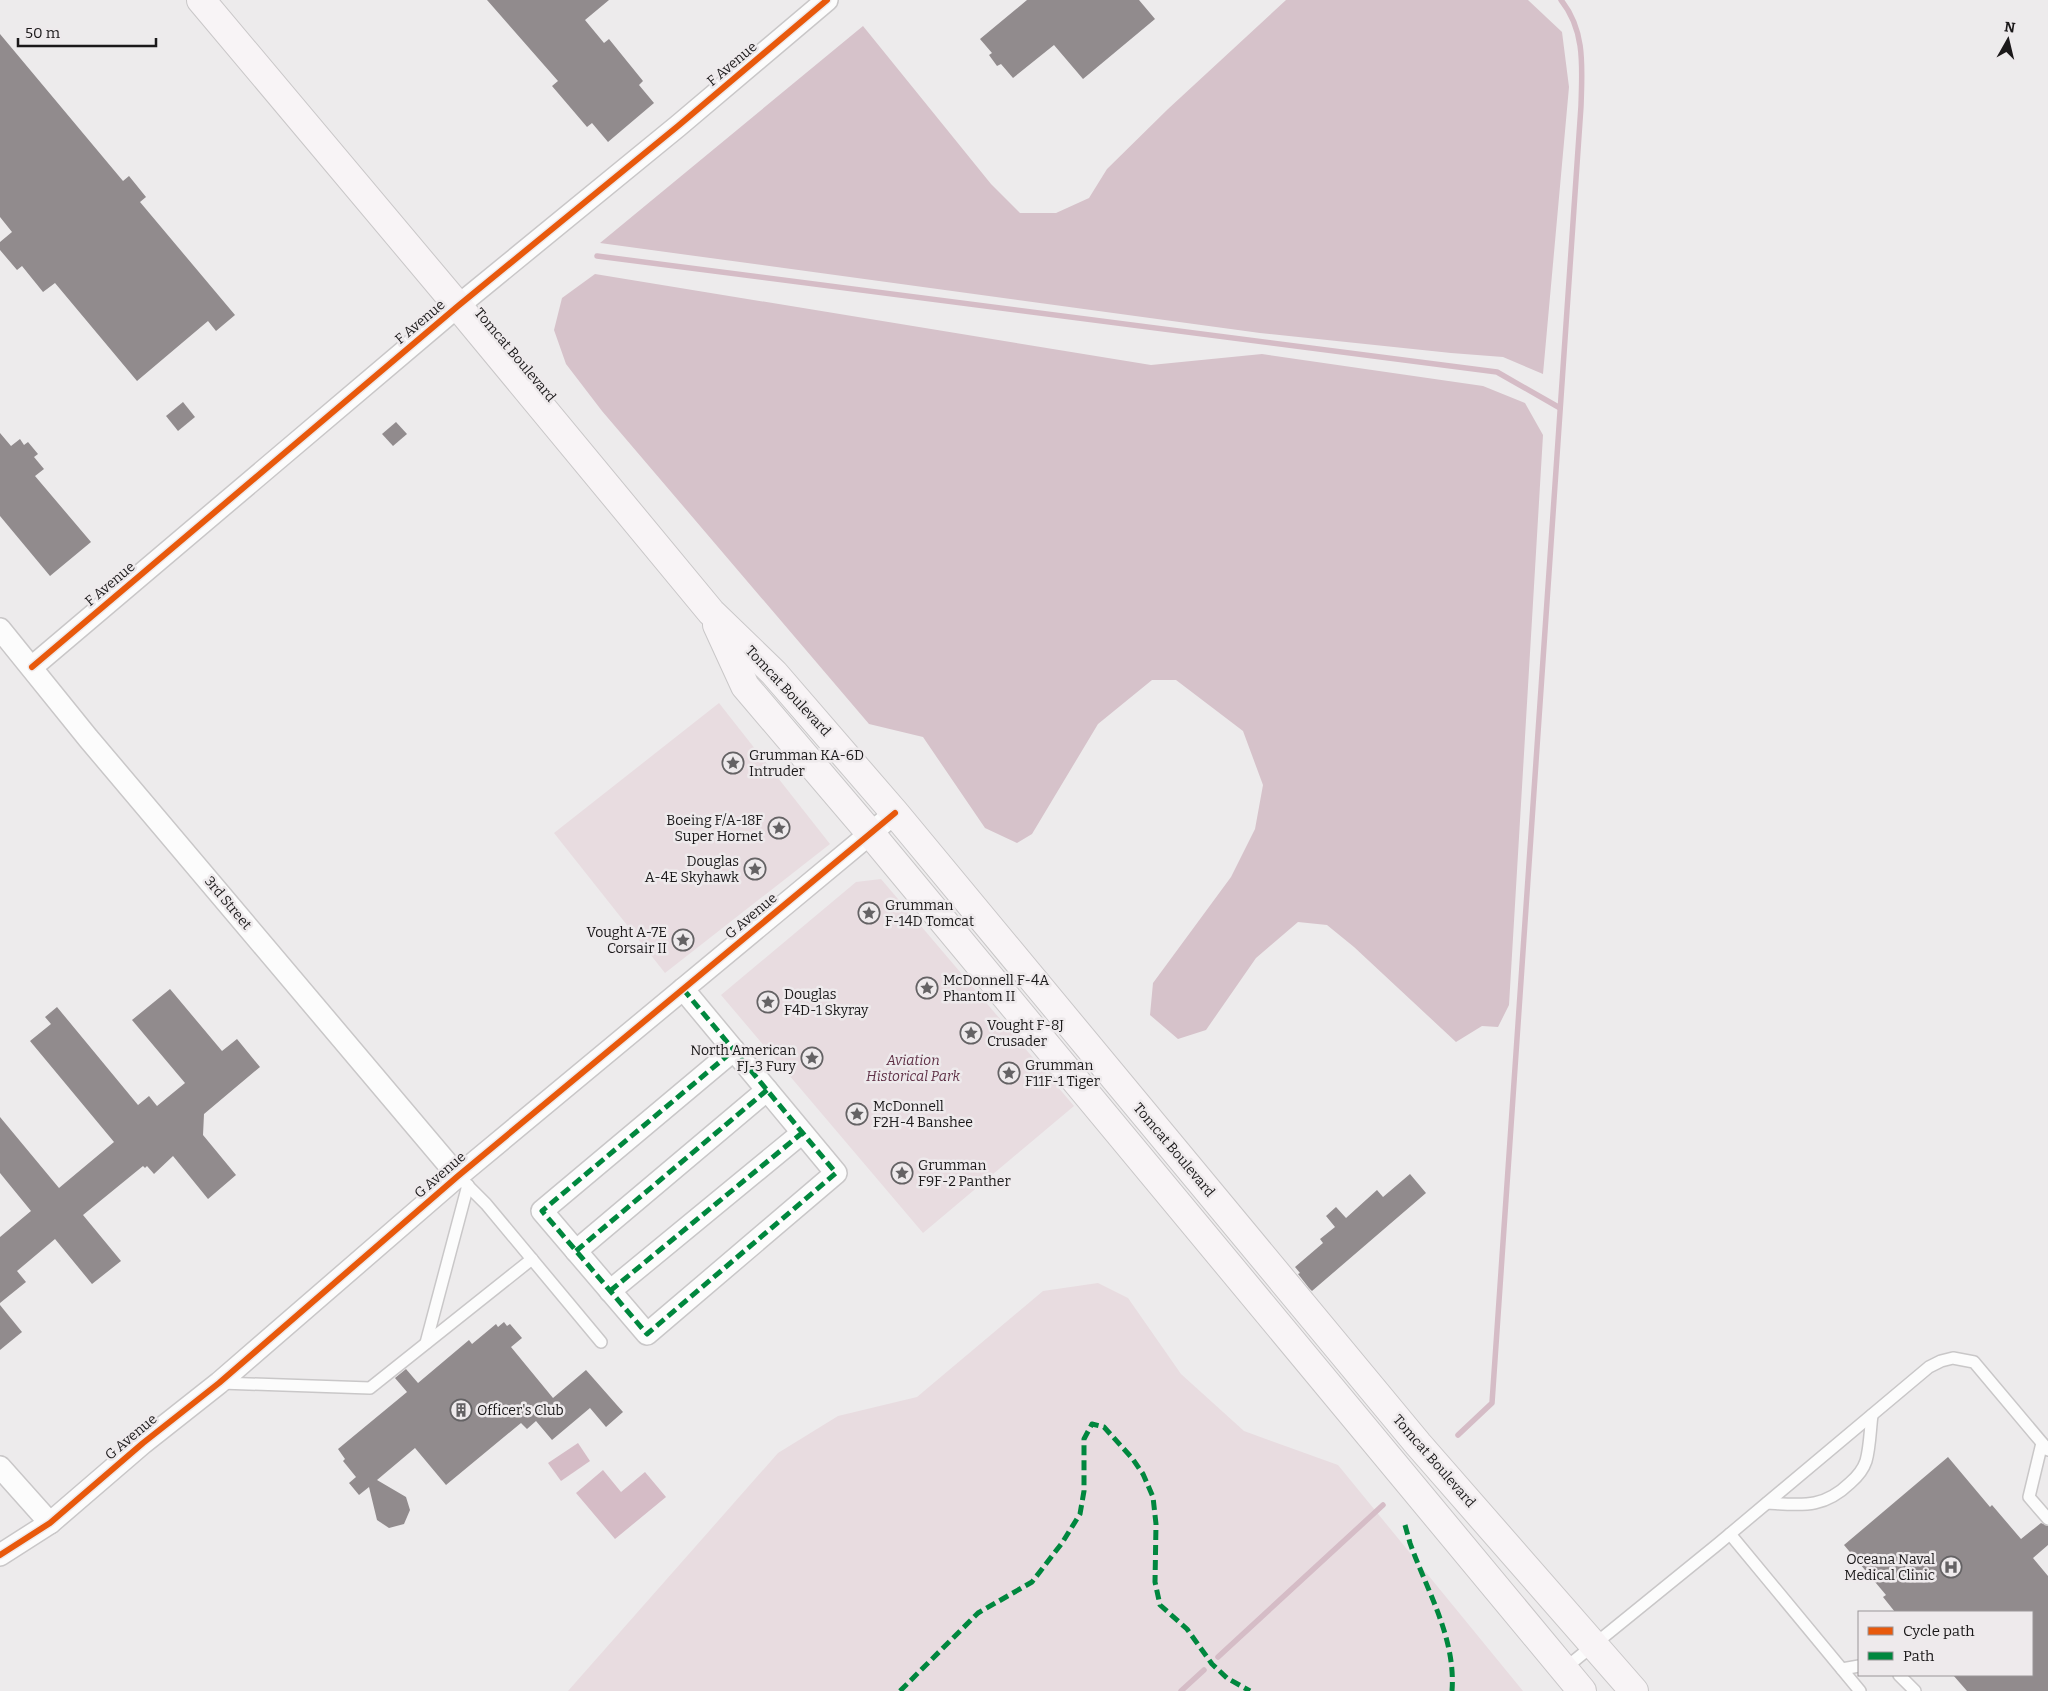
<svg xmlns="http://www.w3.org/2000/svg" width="2048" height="1691" viewBox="0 0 2048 1691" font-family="Bitter,serif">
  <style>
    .green { fill: #e8dce0 }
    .forest { fill: #d6c2ca }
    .water { fill: #d5bcc6 }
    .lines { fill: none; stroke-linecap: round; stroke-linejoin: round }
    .stream { stroke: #d5bcc6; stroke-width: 5.5 }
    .building { fill: #918b8d }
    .lane-casing { stroke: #c9c7c8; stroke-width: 14 }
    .street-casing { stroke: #c9c7c8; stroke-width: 24 }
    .secondary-casing { stroke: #c9c7c8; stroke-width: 30 }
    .lane { stroke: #fcfcfc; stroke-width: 11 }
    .street { stroke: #fcfcfc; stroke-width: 21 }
    .secondary { stroke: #f8f4f6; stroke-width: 28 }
    .quiet { stroke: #00873e; stroke-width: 5; stroke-dasharray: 10 5; stroke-linecap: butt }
    .cycleway-casing { stroke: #eeeaec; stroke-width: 9 }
    .cycleway { stroke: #e8590c; stroke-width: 6 }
    .labels { text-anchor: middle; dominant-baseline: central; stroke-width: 5; stroke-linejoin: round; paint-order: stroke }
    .street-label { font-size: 14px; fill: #1b191a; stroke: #eeeaec }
    .poi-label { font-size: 14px; fill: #1b191a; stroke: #eeeaec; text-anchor: start }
    .park-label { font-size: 14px; font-style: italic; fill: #5f3046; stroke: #eeeaec }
  </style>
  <rect width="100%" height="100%" fill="#edebec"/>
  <g class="green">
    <polygon points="719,703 830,844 665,973 554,833"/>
    <polygon points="881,879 1074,1106 923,1233 721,995 856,882"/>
    <polygon points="1098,1283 1128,1298 1181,1374 1244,1431 1338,1465 1523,1691 568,1691 778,1453 838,1416 917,1397 1043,1291"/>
  </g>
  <g class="forest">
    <polygon points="1286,0 1528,0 1562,32 1569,87 1543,374 1503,357 1451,353 1260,333 600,243 863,26 991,184 1020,213 1056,213 1089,198 1107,169 1168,109"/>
    <polygon points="595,274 1151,365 1262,354 1483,386 1525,403 1543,435 1509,1005 1498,1027 1482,1026 1456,1042 1354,947 1327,925 1298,922 1256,958 1206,1030 1178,1039 1150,1015 1153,983 1231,877 1255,829 1263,785 1243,731 1176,680 1152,680 1098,724 1032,834 1017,843 985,828 923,737 869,724 602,411 566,364 554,330 562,298"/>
  </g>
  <g class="water">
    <polygon points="578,1443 590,1461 561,1481 548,1463"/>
    <polygon points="603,1470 621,1492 645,1472 666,1497 615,1539 576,1493"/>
  </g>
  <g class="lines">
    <g class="stream">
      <polyline points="597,256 1497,372 1560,408"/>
      <path d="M1458,1435L1492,1403L1581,106C1582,69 1586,31 1561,0"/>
      <polyline points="1218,1657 1383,1505"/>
      <polyline points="1181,1691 1204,1670"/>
    </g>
  </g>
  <g class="building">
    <polygon points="487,0 609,0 585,20 604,43 609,39 643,81 639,85 654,103 608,142 592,123 587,127 552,86 558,81"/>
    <polygon points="1027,0 1139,0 1155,19 1083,79 1054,45 1013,78 1001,64 997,66 989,55 992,53 980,39"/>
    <polygon points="0,34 123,181 129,176 146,197 140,202 235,315 216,331 208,321 137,381 55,283 43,292 22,266 17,270 0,250 0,242 12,232 0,217"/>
    <polygon points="183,402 195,417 178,431 166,416"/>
    <polygon points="396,422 407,434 393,446 382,434"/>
    <polygon points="0,433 11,446 20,439 24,445 28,442 38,454 34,457 44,469 35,476 91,542 50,576 0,516"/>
    <polygon points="170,989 222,1051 237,1039 260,1067 204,1114 203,1135 236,1175 208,1199 173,1156 154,1174 147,1166 145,1168 143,1166 83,1215 121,1261 92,1284 55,1239 17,1271 26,1282 0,1303 0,1237 31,1211 0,1173 0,1117 59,1188 114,1142 30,1041 51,1024 45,1017 57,1007 138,1105 149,1096 157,1106 185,1083 132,1020"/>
    <polygon points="1410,1174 1426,1193 1312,1291 1309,1288 1298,1274 1300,1273 1295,1267 1323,1243 1320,1239 1335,1227 1326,1216 1336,1207 1346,1218 1377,1190 1383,1197"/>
    <polygon points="0,1305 22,1332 0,1350"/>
    <polygon points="504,1322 507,1326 510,1324 522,1338 511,1347 553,1398 586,1370 623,1412 606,1427 590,1408 552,1440 536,1421 527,1429 521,1423 446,1485 415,1448 377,1480 406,1497 410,1510 404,1524 389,1528 377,1520 369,1487 359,1495 349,1483 356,1477 343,1461 345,1459 338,1449 407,1392 395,1378 406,1369 418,1383 469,1340 472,1344 496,1324 498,1327"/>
    <polygon points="1948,1457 1990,1507 1992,1505 2021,1539 2041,1523 2048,1526 2048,1545 2033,1558 2048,1576 2048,1691 1967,1691 1953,1675 2032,1675 2032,1612 1895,1612 1883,1597 1886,1595 1844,1545"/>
  </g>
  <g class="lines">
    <g class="lane-casing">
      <g id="lane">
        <polyline points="458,1176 486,1204 601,1342"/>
        <polyline points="426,1343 468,1185"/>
        <polyline points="221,1383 370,1388 532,1259"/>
        <polyline points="2042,1443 2029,1497 2048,1519"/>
        <path d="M1767,1503C1802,1505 1823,1509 1850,1483C1857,1477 1863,1470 1866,1461C1870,1447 1870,1430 1872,1415"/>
        <polyline points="1730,1534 1860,1691"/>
        <polyline points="1564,1669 1718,1544 1929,1367 1941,1361 1953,1358 1974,1362 2048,1450"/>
        <polyline points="1842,1669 1859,1666"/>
        <polyline points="1899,1675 1915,1691"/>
      </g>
    </g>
    <g class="street-casing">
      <g id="street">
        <polyline points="0,629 88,738 458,1176"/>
        <polyline points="32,667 458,306 678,126 827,0"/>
        <path d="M683,989C734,1050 785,1112 836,1173L647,1334L542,1211L734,1050"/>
        <polyline points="576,1251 767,1090"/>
        <polyline points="610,1291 802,1133"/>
        <polyline points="0,1467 50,1523"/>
        <polyline points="0,1555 50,1523 143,1443 219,1383 458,1176 895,813"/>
      </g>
    </g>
    <g class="secondary-casing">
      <g id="secondary">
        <polyline points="201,0 458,306 711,612 774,673 895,813 1418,1444 1634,1691"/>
        <polyline points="717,625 745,686 871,834 1582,1691"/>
      </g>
    </g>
    <use href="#lane" class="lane"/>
    <use href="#street" class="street"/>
    <use href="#secondary" class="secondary"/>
    <g class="quiet">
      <path d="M683,989C734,1050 785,1112 836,1173L647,1334L542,1211L734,1050"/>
      <polyline points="576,1251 767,1090"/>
      <polyline points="610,1291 802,1133"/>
      <path d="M1405,1525L1410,1543C1427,1591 1456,1638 1452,1691"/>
      <polyline points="900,1691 978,1613 1032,1582 1062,1543 1080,1514 1084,1491 1084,1439 1092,1424 1104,1427 1132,1458 1143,1474 1153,1497 1156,1524 1155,1582 1160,1605 1187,1629 1212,1664 1227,1678 1250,1691"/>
    </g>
    <g class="cycleway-casing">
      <g id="cycleway">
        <polyline points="32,667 458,306 678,126 827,0"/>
        <polyline points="0,1555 50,1523 143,1443 219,1383 458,1176 895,813"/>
      </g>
    </g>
    <use href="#cycleway" class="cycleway"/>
  </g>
  <defs>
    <g id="sight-ring" transform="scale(1.125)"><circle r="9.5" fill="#eeeaec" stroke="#646264" stroke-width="1.5"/><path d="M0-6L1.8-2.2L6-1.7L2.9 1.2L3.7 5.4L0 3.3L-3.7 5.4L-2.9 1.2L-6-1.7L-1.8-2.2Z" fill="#646264"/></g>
    <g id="building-ring" transform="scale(1.125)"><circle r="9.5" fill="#eeeaec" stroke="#646264" stroke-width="1.5"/><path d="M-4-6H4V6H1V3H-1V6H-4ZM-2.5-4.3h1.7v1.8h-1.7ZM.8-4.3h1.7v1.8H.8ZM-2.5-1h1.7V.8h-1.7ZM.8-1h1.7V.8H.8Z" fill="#646264"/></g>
    <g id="hospital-ring" transform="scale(1.125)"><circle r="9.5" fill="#eeeaec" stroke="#646264" stroke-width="1.5"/><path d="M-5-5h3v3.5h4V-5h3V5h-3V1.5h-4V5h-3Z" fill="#646264"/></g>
  </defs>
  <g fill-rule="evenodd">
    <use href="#sight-ring" x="733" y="763"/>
    <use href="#sight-ring" x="779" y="828"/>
    <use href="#sight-ring" x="755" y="869"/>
    <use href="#sight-ring" x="869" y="913"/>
    <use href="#sight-ring" x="683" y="940"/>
    <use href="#sight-ring" x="927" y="988"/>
    <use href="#sight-ring" x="768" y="1002"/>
    <use href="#sight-ring" x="971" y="1033"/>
    <use href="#sight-ring" x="812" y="1058"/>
    <use href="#sight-ring" x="1009" y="1073"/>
    <use href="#sight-ring" x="857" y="1114"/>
    <use href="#sight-ring" x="902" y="1173"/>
    <use href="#building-ring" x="461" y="1410"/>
    <use href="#hospital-ring" x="1951" y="1567"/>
  </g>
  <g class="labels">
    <g class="street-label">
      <text transform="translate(732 64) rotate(-40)">F Avenue</text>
      <text transform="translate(420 322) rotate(-40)">F Avenue</text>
      <text transform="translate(515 355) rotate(50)">Tomcat Boulevard</text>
      <text transform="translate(110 584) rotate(-40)">F Avenue</text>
      <text transform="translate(788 691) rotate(47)">Tomcat Boulevard</text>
      <text transform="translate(228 903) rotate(50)">3rd Street</text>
      <text transform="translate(751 916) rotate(-40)">G Avenue</text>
      <text transform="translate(1174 1150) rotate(50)">Tomcat Boulevard</text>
      <text transform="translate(440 1175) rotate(-41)">G Avenue</text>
      <text transform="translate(131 1437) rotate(-40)">G Avenue</text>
      <text transform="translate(1434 1461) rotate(49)">Tomcat Boulevard</text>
    </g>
    <g class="poi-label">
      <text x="749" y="755">Grumman KA-6D<tspan x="749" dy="16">Intruder</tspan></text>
      <text x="763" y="820" text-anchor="end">Boeing F/A-18F<tspan x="763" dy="16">Super Hornet</tspan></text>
      <text x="739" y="861" text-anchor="end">Douglas<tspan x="739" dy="16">A-4E Skyhawk</tspan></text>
      <text x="885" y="905">Grumman<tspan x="885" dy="16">F-14D Tomcat</tspan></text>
      <text x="667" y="932" text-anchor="end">Vought A-7E<tspan x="667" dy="16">Corsair II</tspan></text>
      <text x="943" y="980">McDonnell F-4A<tspan x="943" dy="16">Phantom II</tspan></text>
      <text x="784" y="994">Douglas<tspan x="784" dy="16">F4D-1 Skyray</tspan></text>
      <text x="987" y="1025">Vought F-8J<tspan x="987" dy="16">Crusader</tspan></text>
      <text x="796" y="1050" text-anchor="end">North American<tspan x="796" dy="16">FJ-3 Fury</tspan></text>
      <text x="1025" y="1065">Grumman<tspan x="1025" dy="16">F11F-1 Tiger</tspan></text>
      <text x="873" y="1106">McDonnell<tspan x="873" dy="16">F2H-4 Banshee</tspan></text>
      <text x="918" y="1165">Grumman<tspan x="918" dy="16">F9F-2 Panther</tspan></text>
      <text x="477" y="1410">Officer's Club</text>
      <text x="1935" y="1559" text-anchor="end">Oceana Naval<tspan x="1935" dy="16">Medical Clinic</tspan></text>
    </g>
    <g class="park-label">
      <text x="913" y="1060">Aviation<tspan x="913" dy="16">Historical Park</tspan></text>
    </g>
  </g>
  <rect x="1858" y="1611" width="175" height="65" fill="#eeeaec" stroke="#9a9698"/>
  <rect x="1868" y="1627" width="25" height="8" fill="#e8590c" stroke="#9a9698"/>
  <text x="1903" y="1636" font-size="15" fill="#1b191a">Cycle path</text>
  <rect x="1868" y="1652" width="25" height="8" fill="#00873e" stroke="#9a9698"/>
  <text x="1903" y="1661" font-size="15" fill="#1b191a">Path</text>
  <g transform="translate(2008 40) rotate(8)" stroke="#eeeaec" stroke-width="4" paint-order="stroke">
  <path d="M0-4L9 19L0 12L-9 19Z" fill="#1b191a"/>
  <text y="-8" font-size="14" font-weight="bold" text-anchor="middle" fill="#1b191a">N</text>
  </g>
  <path d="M18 38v8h138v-8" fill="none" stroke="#1b191a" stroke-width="2.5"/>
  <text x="25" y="38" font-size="15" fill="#1b191a" stroke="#eeeaec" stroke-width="4" paint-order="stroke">50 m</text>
</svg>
